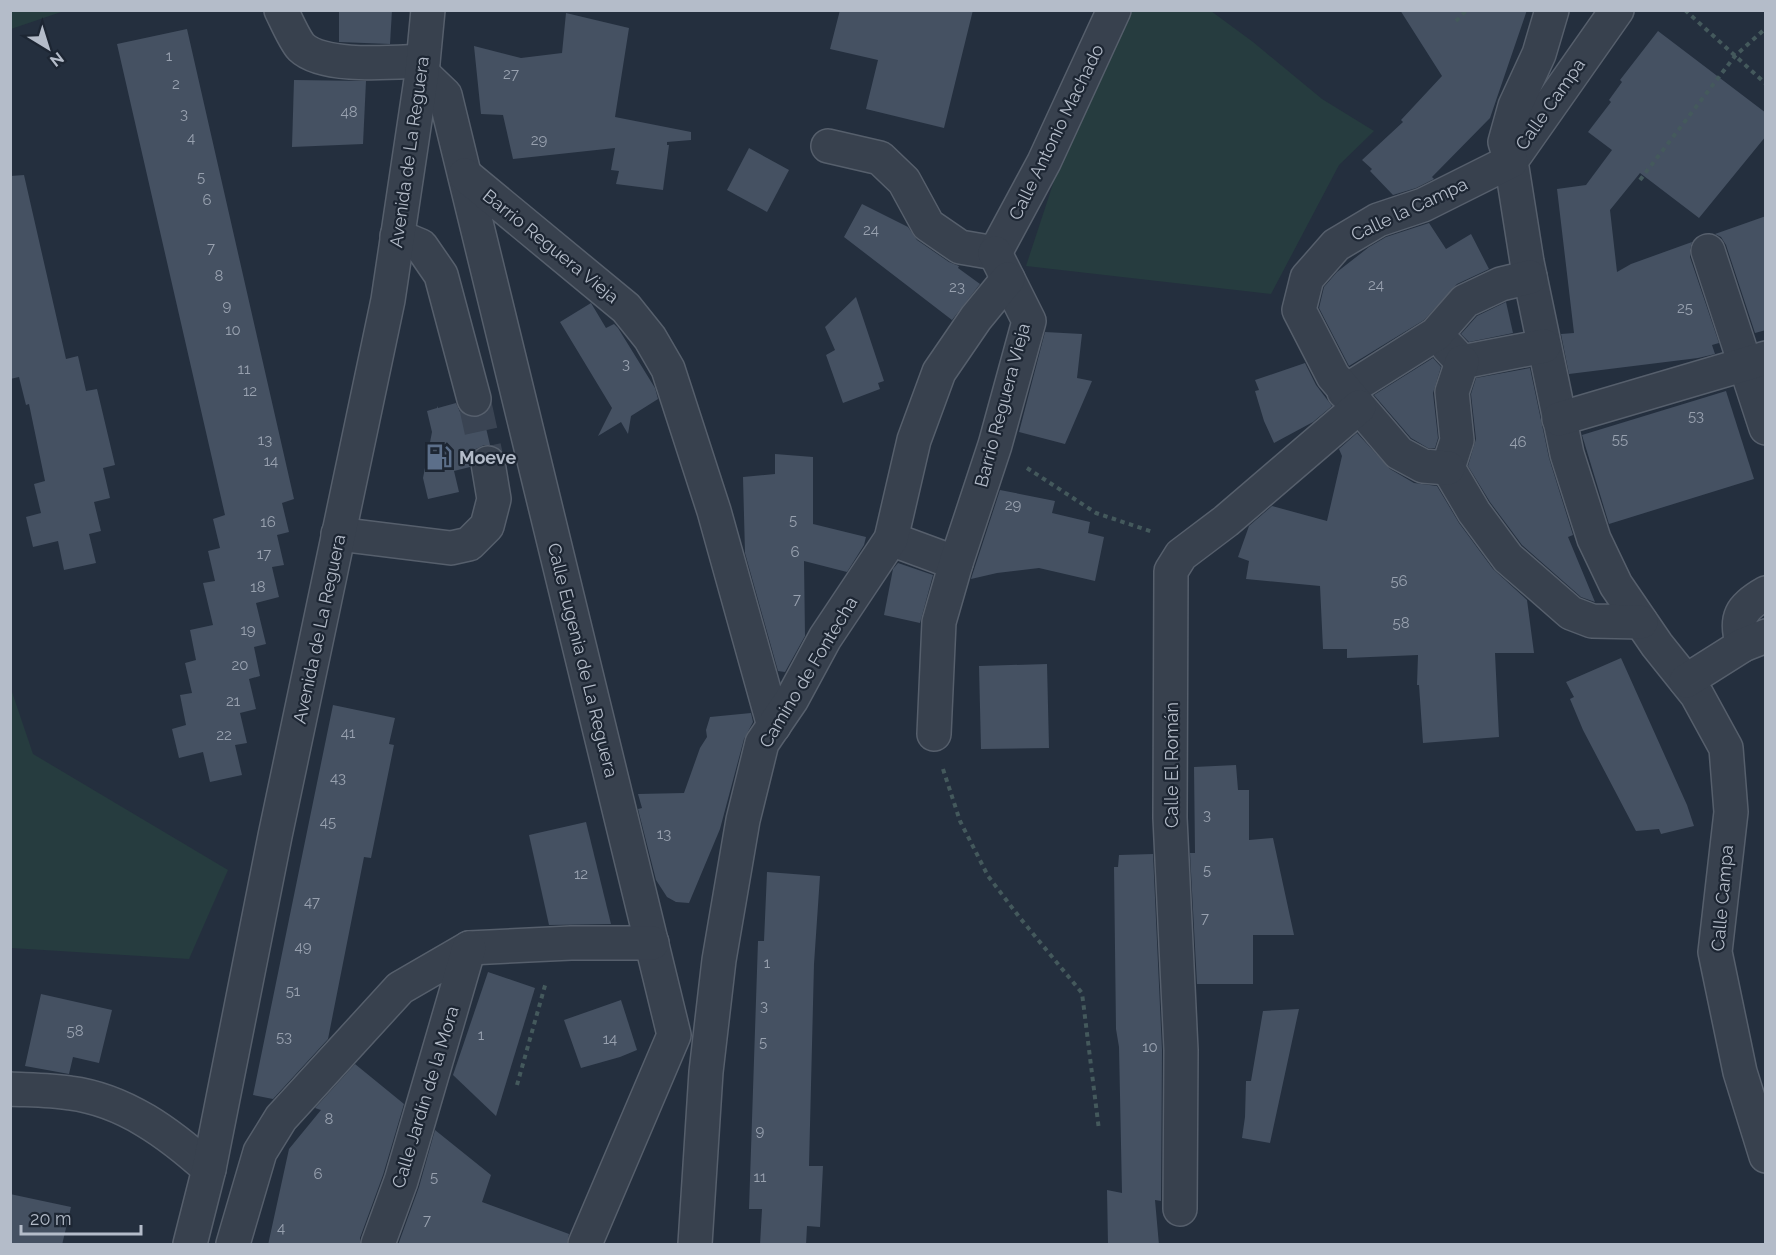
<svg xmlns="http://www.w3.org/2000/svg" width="1776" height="1255" viewBox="0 0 1776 1255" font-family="Raleway,sans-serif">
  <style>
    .green { fill: #263c3f }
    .building { fill: #455162 }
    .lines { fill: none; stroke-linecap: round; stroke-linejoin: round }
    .minor-tunnel { stroke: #3a4453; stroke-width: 33; stroke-dasharray: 33 16; stroke-linecap: butt }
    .minor-casing { stroke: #565f6c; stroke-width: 36 }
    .path { stroke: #44595c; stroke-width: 4; stroke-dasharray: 4.5 4.5; stroke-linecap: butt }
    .minor { stroke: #38414e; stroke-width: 33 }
    .labels { text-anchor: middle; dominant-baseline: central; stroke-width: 4.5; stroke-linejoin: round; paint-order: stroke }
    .number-label { font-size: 15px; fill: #98a1af }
    .street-label { font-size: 18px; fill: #b4bcc9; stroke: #1d2633 }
    .poi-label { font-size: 18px; font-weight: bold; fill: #b4bcc9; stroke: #1d2633; text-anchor: start }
  </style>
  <rect width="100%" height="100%" fill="#242f3e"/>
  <g class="green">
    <polygon points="11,10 64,10 64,11 11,29"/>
    <polygon points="1131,11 1211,11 1253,42 1322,99 1374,131 1339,165 1271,294 1026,266 1074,120"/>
    <polygon points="11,689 33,754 228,870 189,959 11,948"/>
  </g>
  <g class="building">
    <polygon points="339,10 392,10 390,44 339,42"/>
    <polygon points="840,10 973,10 944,128 866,109 878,60 830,49"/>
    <polygon points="1400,10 1527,10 1490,118 1432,177 1434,179 1416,188 1393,195 1370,171 1372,169 1362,160 1403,122 1401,120 1442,76"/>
    <polygon points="566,13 629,28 615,117 691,132 691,140 667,142 667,145 669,145 663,190 616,184 619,171 611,170 615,148 513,159 503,115 481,114 474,46 521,58 562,53"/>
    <polygon points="187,29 294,499 282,503 289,532 277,535 284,565 272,567 279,597 256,603 266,644 254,647 260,676 249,679 256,709 240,713 247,743 235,745 242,775 210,782 203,752 179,758 172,729 186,725 180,695 192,693 185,663 196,660 190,630 213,625 203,583 215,581 208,551 220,548 213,519 225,515 117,44"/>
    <polygon points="1658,31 1766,113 1766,136 1699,218 1640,173 1610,210 1617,272 1631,264 1692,242 1690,248 1690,257 1719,343 1712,345 1715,354 1698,358 1569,374 1561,334 1574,333 1557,189 1586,185 1612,150 1588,132 1611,102 1609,100 1622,82 1620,80"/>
    <polygon points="294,80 366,81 363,144 292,147"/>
    <polygon points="749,148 789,170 767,212 727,190"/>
    <polygon points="24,175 66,359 78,356 86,391 97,389 115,465 103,468 110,498 94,502 101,531 89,534 96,563 64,570 58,541 33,547 26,517 41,513 34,484 45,481 29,404 26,405 19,377 10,379 10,176"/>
    <polygon points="862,204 908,227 917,240 949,262 959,266 958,268 980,284 952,320 844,237"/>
    <polygon points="1766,216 1766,330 1755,333 1726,245 1721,237 1715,234"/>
    <polygon points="1429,223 1446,249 1471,234 1489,269 1457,284 1424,320 1349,366 1319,308 1324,287 1337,272 1369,247 1386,237"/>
    <polygon points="856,297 884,381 878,383 880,389 843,403 826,355 835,350 825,327"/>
    <polygon points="1506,302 1513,333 1469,342 1461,334 1477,316"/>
    <polygon points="591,303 606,328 614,324 618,328 655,388 658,399 631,416 628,434 621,422 598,436 612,408 560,322"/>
    <polygon points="1045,332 1082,334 1077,378 1092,381 1065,444 1019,432"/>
    <polygon points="1433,358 1441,367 1433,393 1438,438 1435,448 1428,448 1411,438 1374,395"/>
    <polygon points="1305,363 1316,385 1332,406 1313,422 1274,443 1264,421 1255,391 1259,390 1255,380"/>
    <polygon points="1530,368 1549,458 1573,535 1568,537 1595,602 1581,597 1522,545 1490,502 1468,466 1476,439 1471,394 1476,378"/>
    <polygon points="1726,391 1754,479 1609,524 1582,435"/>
    <polygon points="456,403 460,412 469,417 478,417 483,415 490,445 484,445 476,449 470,457 470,467 454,471 459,492 428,499 423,478 432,432 427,411 437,408 438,406 438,408"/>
    <polygon points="1357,433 1390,469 1414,483 1437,486 1459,523 1493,569 1527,600 1534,653 1495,653 1499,737 1423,743 1419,685 1417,685 1418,655 1347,658 1347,649 1323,649 1320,586 1246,579 1249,561 1238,557 1249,526 1272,506 1327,521 1342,456 1339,449"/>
    <polygon points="775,454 813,457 813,524 866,537 864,545 847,572 804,561 805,636 785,672 778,671 745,553 743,477 775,474"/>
    <polygon points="1000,490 1055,501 1052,513 1090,522 1088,533 1104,537 1095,581 1039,568 997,573 971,579"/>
    <polygon points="898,563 933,575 920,623 884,615 893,569"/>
    <polygon points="1621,658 1687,805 1694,826 1661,834 1659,829 1636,831 1583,730 1570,699 1574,697 1566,682"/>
    <polygon points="1047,664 1049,748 981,749 979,666"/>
    <polygon points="333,705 395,718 389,744 394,745 371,858 364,857 328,1039 273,1099 253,1095"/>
    <polygon points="751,713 753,722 744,739 720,829 689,903 676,902 667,897 656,880 638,809 642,808 638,794 684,793 700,748 707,737 706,730 710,717"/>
    <polygon points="1236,765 1238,790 1249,790 1249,840 1273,838 1294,935 1253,935 1253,984 1197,984 1190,853 1195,853 1194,767"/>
    <polygon points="586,822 611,924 549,925 529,835"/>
    <polygon points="1153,854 1162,1050 1161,1201 1155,1200 1159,1245 1108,1245 1107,1190 1122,1193 1119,1047 1116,1029 1114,867 1118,867 1119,855"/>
    <polygon points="767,872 820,876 814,964 809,1166 823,1166 820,1227 807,1226 806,1245 760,1245 762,1209 749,1209 758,941 764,941"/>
    <polygon points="488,972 535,988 496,1116 453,1075"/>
    <polygon points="41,994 112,1010 99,1063 73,1057 69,1074 25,1066"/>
    <polygon points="621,1000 637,1050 620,1057 581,1068 564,1020"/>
    <polygon points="1299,1009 1270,1143 1242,1138 1245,1117 1246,1081 1251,1081 1263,1011"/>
    <polygon points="355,1064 404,1104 383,1175 360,1238 360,1245 268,1245 289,1149 321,1110 315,1108"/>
    <polygon points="435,1130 491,1175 482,1202 569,1234 567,1245 398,1245 419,1187"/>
    <polygon points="10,1194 71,1207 62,1245 10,1245"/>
  </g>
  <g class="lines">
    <polyline class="minor-tunnel" points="474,399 488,463"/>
    <g class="minor-casing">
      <g id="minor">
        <path d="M281,10C286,20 294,39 301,47C324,69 393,62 423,61"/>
        <polyline points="1617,10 1511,161 1527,262 1567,454 1594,539 1616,585 1657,645 1697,695 1726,748 1731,812 1715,952 1740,1072 1766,1156"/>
        <polyline points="422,73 445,95 674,1035 585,1244"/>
        <polyline points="828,146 880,158 904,181 928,225 960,247 995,253"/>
        <polyline points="465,175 626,308 650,338 668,369 714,511 774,726"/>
        <polyline points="397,236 421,246 441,275 474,399"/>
        <polyline points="1708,251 1766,428"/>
        <polyline points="995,253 1044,162 1114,10"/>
        <polyline points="1448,347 1462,362 1544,346"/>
        <polyline points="1462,362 1452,392 1457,440 1448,468 1474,512 1508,558 1571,613 1592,621 1641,622"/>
        <polyline points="1344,392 1436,334 1465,301 1501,284 1530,277"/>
        <polyline points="1559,419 1766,358"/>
        <polyline points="1448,468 1423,466 1399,453 1333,376 1299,310 1307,278 1336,245 1378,220 1423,205 1511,161 1505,142 1515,106 1539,54 1552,10"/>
        <polyline points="338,534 451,548 469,544 487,526 494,499 488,463"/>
        <polyline points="891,539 956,563"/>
        <path d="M1743,645C1734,618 1741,607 1766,593"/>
        <polyline points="1686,681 1743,645 1766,636"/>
        <polyline points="934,734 939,622 956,563 995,445 1029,321 995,253"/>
        <path d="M10,1089C30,1090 51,1090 70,1093C125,1100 170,1134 209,1169"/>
        <polyline points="1180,1209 1181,1050 1170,818 1171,571 1181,555 1226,521 1359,407"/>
        <polyline points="190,1244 209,1169 275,836 388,300 422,73 428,10"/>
        <polyline points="233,1244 260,1152 281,1118 400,988 469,948 571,943 652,943"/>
        <polyline points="378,1244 401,1181 469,948"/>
        <polyline points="695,1244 706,1072 719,960 743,820 762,743 792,699 825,638 891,539 914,440 939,372 976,318 1008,279"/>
      </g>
    </g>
    <g class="path">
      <polyline points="1685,10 1766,84"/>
      <polyline points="1456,21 1467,10"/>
      <polyline points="1640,180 1735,56 1766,28"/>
      <polyline points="1027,468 1096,513 1153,532"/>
      <polyline points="943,769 960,821 988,876 1020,918 1082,993 1099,1130"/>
      <polyline points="517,1085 546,982"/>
    </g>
    <use href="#minor" class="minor"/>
  </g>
  <defs>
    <g id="fuel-bare" transform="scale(2.07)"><path d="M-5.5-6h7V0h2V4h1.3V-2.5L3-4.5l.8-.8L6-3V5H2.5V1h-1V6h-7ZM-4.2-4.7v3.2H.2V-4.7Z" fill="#5c6f8a" stroke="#1d2633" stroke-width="2.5" paint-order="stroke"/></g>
  </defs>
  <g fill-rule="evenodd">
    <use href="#fuel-bare" x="439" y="457"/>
  </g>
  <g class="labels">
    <g class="number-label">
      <text x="169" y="56">1</text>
      <text x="511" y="74">27</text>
      <text x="176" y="84">2</text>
      <text x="349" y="112">48</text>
      <text x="184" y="114">3</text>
      <text x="191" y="138">4</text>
      <text x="539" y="140">29</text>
      <text x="201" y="177">5</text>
      <text x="207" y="200">6</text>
      <text x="871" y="230">24</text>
      <text x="211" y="248">7</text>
      <text x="219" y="276">8</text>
      <text x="1376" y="285">24</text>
      <text x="957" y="287">23</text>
      <text x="227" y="306">9</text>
      <text x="1685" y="308">25</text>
      <text x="233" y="330">10</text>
      <text x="626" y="364">3</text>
      <text x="244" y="369">11</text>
      <text x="250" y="391">12</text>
      <text x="1696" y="416">53</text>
      <text x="1620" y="439">55</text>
      <text x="265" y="440">13</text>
      <text x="1518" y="442">46</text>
      <text x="271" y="461">14</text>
      <text x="1013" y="505">29</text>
      <text x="793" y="520">5</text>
      <text x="268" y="522">16</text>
      <text x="795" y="552">6</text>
      <text x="264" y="554">17</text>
      <text x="1399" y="581">56</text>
      <text x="258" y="587">18</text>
      <text x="797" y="599">7</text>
      <text x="1401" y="623">58</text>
      <text x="248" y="630">19</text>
      <text x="240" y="665">20</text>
      <text x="233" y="701">21</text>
      <text x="348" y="733">41</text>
      <text x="224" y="735">22</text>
      <text x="338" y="778">43</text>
      <text x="1207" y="815">3</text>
      <text x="328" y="822">45</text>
      <text x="664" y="834">13</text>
      <text x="1207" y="870">5</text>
      <text x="581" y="874">12</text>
      <text x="312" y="902">47</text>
      <text x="1205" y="918">7</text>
      <text x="303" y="947">49</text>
      <text x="767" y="963">1</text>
      <text x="293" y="991">51</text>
      <text x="764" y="1006">3</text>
      <text x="75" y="1031">58</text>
      <text x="481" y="1035">1</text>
      <text x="284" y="1037">53</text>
      <text x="610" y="1039">14</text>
      <text x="763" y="1042">5</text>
      <text x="1150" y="1047">10</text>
      <text x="329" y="1119">8</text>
      <text x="760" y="1131">9</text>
      <text x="318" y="1174">6</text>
      <text x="434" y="1177">5</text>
      <text x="760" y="1177">11</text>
      <text x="427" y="1220">7</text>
      <text x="281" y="1228">4</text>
    </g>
    <g class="street-label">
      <text transform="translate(1550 104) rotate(-55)">Calle Campa</text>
      <text transform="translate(1056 132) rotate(-64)">Calle Antonio Machado</text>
      <text transform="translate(409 152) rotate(-82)">Avenida de La Reguera</text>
      <text transform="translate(1409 209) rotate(-25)">Calle la Campa</text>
      <text transform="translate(551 246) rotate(39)">Barrio Reguera Vieja</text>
      <text transform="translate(1002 405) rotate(-75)">Barrio Reguera Vieja</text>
      <text transform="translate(319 629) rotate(-78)">Avenida de La Reguera</text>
      <text transform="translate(583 660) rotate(76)">Calle Eugenia de La Reguera</text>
      <text transform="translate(808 672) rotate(-59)">Camino de Fontecha</text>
      <text transform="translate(1171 765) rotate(-90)">Calle El Román</text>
      <text transform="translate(1722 898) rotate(-85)">Calle Campa</text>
      <text transform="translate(425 1097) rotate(-73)">Calle Jardín de la Mora</text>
    </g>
    <g class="poi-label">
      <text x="459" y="457">Moeve</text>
    </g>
  </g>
  <rect width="1776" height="1255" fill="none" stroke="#b4bcc9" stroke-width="24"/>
  <g transform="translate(48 48) rotate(142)" stroke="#1d2633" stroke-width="4.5" paint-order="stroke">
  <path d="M0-4.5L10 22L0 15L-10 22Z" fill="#b4bcc9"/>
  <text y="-9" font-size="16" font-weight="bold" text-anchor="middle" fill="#b4bcc9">N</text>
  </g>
  <path d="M21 1225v9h120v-9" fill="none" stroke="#b4bcc9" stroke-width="3"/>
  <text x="30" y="1225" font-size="18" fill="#b4bcc9" stroke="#1d2633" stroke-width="4.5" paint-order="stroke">20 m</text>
</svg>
